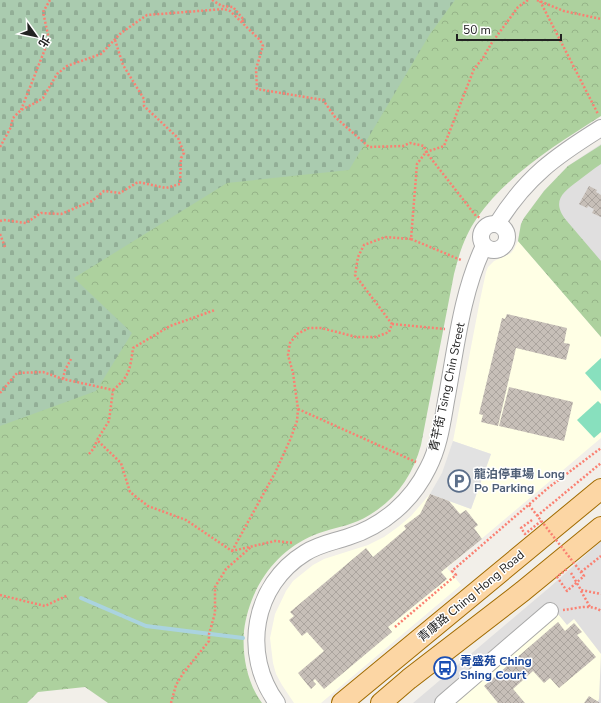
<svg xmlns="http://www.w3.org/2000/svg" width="601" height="703" viewBox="0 0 601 703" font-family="'Nunito Sans','Noto Sans TC',sans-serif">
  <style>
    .residential { fill: #e0dfdf }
    .education { fill: #ffffe5 }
    .forest { fill: url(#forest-crowns) }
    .cemetery { fill: url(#cemetery-stones) }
    .pitch { fill: #88e0be }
    .parking { fill: #e2e2e2 }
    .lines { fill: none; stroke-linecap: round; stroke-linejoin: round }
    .stream { stroke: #aad3df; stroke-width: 4 }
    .building { fill: url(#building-cross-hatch) }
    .minor-casing { stroke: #a9a9a9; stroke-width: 18 }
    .major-casing { stroke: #a06b00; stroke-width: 22 }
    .path { stroke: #fa8072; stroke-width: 2.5; stroke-dasharray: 2 2; stroke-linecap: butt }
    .minor { stroke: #fff; stroke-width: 16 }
    .major { stroke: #fcd6a4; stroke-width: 20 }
    .path-bridge { stroke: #fa8072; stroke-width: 2.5; stroke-dasharray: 2 2; stroke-linecap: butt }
    .labels { text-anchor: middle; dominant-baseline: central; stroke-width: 3; stroke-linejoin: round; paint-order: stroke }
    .street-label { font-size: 12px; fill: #222; stroke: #fff }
    .service-label { font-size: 12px; font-weight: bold; fill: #4e5e75; stroke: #fff; text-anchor: start }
    .transit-label { font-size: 12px; font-weight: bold; fill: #164399; stroke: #fff; text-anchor: start }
  </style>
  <defs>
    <pattern id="forest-crowns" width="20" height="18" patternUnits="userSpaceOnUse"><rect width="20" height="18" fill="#add19e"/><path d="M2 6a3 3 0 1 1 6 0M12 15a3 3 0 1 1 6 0" fill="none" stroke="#95b388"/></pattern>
    <pattern id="cemetery-stones" width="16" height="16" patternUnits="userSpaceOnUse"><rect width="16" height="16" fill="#aacbaf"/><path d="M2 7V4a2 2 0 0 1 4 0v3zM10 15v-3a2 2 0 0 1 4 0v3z" fill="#92ae96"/></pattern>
    <pattern id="building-cross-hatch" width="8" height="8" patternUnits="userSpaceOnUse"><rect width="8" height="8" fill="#c7bfb8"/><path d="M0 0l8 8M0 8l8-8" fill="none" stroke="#aba49e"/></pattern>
  </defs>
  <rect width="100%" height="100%" fill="#f2efe9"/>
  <g class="residential">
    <polygon points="601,144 601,337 518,241 521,224 524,218 544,191 568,166"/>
    <polygon points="601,541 601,703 413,703 550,587"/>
  </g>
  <g class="education">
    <polygon points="518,241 601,337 601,438 447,568 461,585 321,703 294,703 282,685 276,674 273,663 270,638 275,614 286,591 293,581 313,565 324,559 368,545 384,537 398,527 411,516 430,494 471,509 491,454 453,441 480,300 486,272 488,267 494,261 511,253 514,249"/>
    <polygon points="558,614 567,625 574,619 601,654 599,699 597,703 450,703"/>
  </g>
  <g class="forest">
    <path d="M0,0H601V116C557,144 508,174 477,218C465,235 459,254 454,274L421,445C412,479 391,506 358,521C344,527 328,529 314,535C275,551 249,589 244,631C242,655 247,683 262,703H108L85,687L38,692L27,703H0Z"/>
    <path d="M601,145V164C593,169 586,175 578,181C563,192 551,201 566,220L601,261V337L518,241L521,224L524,218L544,191L568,166Z"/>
  </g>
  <polygon class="cemetery" points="0,0 455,0 430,34 349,170 227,183 74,278 132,333 96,391 0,426"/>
  <g class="pitch">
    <polygon points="601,358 601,391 585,373"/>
    <polygon points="598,401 601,404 601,432 594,438 577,420"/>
  </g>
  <polygon class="parking" points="453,441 491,454 471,509 430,494 442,473"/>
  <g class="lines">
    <polyline class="stream" points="81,598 146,626 243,638"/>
  </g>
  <g class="building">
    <polygon points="589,186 597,190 596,192 601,195 601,217 592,213 594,209 588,206 587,208 579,204"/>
    <polygon points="507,314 567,328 564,343 570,344 566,360 516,348 498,426 481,422 483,415 479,414 502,318 505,319"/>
    <polygon points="509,387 573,402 564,441 499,426"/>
    <polygon points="430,494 449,501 460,514 466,510 478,525 474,528 482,539 441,572 447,579 388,627 392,632 324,689 315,679 313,681 316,684 311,689 298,673 324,651 307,632 302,636 289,620 294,616 290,612 366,548 373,557 406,529 404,526 420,514"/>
    <polygon points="558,622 565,631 574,623 582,632 577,635 596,657 559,688 550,678 544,683 533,671 513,689 525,703 498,703 484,686"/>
    <polygon points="589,696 600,703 584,703"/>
  </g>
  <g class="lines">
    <g class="minor-casing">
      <g id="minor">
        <circle cx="494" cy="237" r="13"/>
        <path d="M497,224C526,177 556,156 601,128"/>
        <path d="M277,703C241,654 253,585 305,553C319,544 333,542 348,537C383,526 412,501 428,468C439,447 442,424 446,401C456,349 461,294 484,246"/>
        <polyline points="443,703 550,611"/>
      </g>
    </g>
    <g class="major-casing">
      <g id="major">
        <polyline points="342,703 601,489"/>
        <polyline points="381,703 409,679 523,591 601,527"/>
      </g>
    </g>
    <g class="path">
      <polyline points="212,0 222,6 233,7 244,20 241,22"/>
      <polyline points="537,0 564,11 601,19"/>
      <polyline points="540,1 598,114"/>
      <polyline points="21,110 49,39 43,12 50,0"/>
      <polyline points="0,147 10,129 13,118 21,110 37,102 43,98 57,74 67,66 101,54 121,33 147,15 224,9 230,11 260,40 263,46 256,69 257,89 323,100 335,117 369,147 403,146 410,143 424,146 426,152 476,216 481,218"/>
      <polyline points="0,221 4,220 26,223 41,213 61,214 92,201 104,191 120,193 138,182 166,188 180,184 181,158 184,153 178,138 144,106 144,99 123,65 115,40"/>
      <polyline points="0,234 5,247"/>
      <polyline points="411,239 461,260"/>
      <polyline points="392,324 445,329"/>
      <polyline points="63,379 65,370 71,359"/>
      <path d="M113,390C130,376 130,369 133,348L170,326L215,310"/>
      <polyline points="0,393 17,373 43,372 63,379 113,390 109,421 97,440 121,463 130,492 148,506 186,520 232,551 275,541 294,543"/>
      <polyline points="298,409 416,462"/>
      <polyline points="89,454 94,448 97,440"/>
      <polyline points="537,516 601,463"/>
      <polyline points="232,551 275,473 290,440 297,421 298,409 293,373 288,355 290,343 297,334 309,328 321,328 356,337 376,337 389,332 392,324 355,275 358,257 364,245 385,237 411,239 417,164 426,152 444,146 474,69 483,58 491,44 518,7 528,0"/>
      <polyline points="581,572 601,556"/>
      <polyline points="571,573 581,590 601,594"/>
      <polyline points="581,591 590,607"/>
      <polyline points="0,595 45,606 68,595"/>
      <path d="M563,610C575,609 590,603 601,611"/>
      <polyline points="395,627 456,575 452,571 548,488 601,448"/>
      <polyline points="171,703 176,685 184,672 209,641 209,634 215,613 215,587 226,569 251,547"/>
    </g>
    <use href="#minor" class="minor"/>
    <use href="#major" class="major"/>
    <g class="path-bridge">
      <polyline points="529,505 584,576 567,591 557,577 568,568"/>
      <polyline points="532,520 521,528 525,534 541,521"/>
    </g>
  </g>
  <defs>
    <g id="parking-ring" transform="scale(1.15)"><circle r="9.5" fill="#fff" stroke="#5c6f8a" stroke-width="1.5"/><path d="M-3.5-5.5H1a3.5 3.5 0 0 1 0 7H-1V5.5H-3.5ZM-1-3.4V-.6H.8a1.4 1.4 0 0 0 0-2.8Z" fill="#5c6f8a"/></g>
    <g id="bus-ring" transform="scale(1.15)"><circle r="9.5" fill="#fff" stroke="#1a4fb4" stroke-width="1.5"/><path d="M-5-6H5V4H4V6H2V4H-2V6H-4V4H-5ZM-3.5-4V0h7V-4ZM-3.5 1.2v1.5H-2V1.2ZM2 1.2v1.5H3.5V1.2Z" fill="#1a4fb4"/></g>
  </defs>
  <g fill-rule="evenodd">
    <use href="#parking-ring" x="459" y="481"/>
    <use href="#bus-ring" x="445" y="668"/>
  </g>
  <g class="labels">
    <g class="street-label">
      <text transform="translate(447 387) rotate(-78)">青芊街 Tsing Chin Street</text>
      <text transform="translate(471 596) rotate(-40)">青康路 Ching Hong Road</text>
    </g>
    <g class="service-label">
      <text x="474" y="474">龍泊停車場 Long<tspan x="474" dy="14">Po Parking</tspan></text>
    </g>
    <g class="transit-label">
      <text x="460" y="661">青盛苑 Ching<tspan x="460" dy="14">Shing Court</tspan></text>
    </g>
  </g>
  <g transform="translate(36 36) rotate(123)" stroke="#ffffff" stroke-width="3" paint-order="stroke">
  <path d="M0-3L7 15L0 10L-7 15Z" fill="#222222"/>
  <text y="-6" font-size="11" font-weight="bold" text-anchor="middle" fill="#222222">北</text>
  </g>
  <path d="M457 34v6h104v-6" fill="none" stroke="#222222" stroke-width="2"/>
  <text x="463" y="34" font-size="12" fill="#222222" stroke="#ffffff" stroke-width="3" paint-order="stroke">50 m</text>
</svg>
